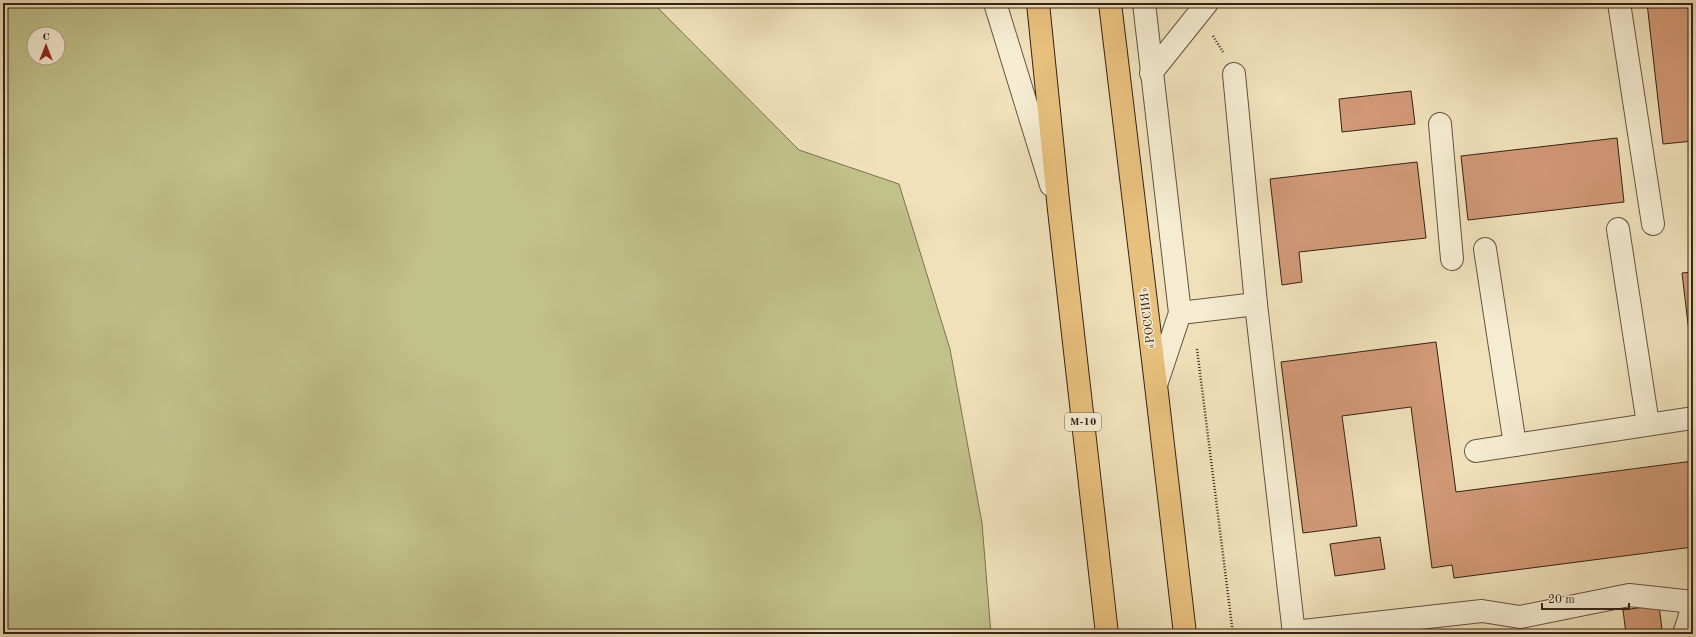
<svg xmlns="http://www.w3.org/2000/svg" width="1696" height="637" viewBox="0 0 1696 637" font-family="'Old Standard TT',serif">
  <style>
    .green { fill: #c1c18a; stroke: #7c7252; fill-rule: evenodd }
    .building { fill: #d19976; stroke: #362219 }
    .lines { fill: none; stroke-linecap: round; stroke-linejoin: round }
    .minor-casing { stroke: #645241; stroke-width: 24 }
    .highway-casing { stroke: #362219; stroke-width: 24 }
    .path { stroke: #362219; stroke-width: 2.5; stroke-dasharray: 1 2; stroke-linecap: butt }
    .minor { stroke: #f5ecd2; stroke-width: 22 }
    .highway { stroke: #e8c07d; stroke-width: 22 }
    .labels { text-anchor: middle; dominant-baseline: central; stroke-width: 3; stroke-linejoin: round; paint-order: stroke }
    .shield { fill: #f5ecd2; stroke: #6f5f50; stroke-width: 1 }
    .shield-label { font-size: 11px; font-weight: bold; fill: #362219 }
    .street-label { font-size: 12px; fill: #362219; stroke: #f5ecd2 }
  </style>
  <rect width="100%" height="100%" fill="#f0e1ba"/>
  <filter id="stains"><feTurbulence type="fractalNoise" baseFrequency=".005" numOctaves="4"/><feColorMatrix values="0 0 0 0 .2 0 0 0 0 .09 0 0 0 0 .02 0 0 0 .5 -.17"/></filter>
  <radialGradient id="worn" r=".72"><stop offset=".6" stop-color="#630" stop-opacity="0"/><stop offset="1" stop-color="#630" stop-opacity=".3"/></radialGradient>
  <path class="green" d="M3,3H653L799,150L899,184L950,349L982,523L991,634H3ZM34,34H58V58H34Z"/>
  <g class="building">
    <polygon points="1647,3 1693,3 1693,141 1663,144"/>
    <polygon points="1411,91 1415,124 1342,132 1339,99"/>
    <polygon points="1617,138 1624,202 1468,220 1461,156"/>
    <polygon points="1417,162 1426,238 1299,252 1302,282 1282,285 1270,179"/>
    <polygon points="1693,272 1693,366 1682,273"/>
    <polygon points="1436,342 1456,492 1693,461 1693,547 1454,578 1452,565 1432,568 1411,407 1342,416 1357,526 1303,533 1281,362"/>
    <polygon points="1380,537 1385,569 1335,576 1330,544"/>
    <polygon points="1659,605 1662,630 1626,634 1623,610"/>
  </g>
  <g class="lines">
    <g class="minor-casing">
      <g id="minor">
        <polyline points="995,3 1051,185"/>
        <polyline points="1144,3 1180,313 1156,385"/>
        <polyline points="1619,3 1653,224"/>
        <polyline points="1151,73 1207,3"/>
        <polyline points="1234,74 1256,304 1294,634"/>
        <polyline points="1440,124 1452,259"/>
        <polyline points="1618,229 1648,424"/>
        <polyline points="1485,249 1515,445"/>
        <polyline points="1180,313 1256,304"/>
        <polyline points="1476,451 1693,418"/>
        <polyline points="1294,632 1482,611 1520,617 1629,595 1693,602"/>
        <polyline points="1684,634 1693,606"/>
      </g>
    </g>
    <g class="highway-casing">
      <g id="highway">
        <polyline points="1038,3 1059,210 1107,634"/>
        <polyline points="1110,3 1156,385 1185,634"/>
      </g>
    </g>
    <g class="path">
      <polyline points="1213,36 1223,52"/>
      <polyline points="1197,349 1233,634"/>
    </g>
    <use href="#minor" class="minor"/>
    <use href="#highway" class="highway"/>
  </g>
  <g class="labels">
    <rect class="shield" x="1065" y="413" width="36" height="18" rx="3"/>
    <g class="shield-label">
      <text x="1083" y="422">М-10</text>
    </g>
    <g class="street-label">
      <text transform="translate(1148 318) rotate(-97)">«РОССИЯ»</text>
    </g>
  </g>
  <rect width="1696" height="637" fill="none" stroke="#f0e1ba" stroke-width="16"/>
  <rect x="4" y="4" width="1688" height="629" fill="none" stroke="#362219" stroke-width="2"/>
  <rect x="8" y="8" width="1680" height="621" fill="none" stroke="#362219"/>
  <g transform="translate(46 46)"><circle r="19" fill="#f5ecd2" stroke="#a99b88"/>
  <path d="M0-3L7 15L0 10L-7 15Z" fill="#8f2418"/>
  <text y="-6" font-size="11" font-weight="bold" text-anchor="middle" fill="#362219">С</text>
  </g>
  <path d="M1542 603v6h87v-6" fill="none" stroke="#362219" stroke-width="2"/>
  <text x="1548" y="603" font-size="12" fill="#362219" stroke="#f5ecd2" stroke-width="3" paint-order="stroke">20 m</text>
  <rect width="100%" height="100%" filter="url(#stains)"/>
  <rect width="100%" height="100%" fill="url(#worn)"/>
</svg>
